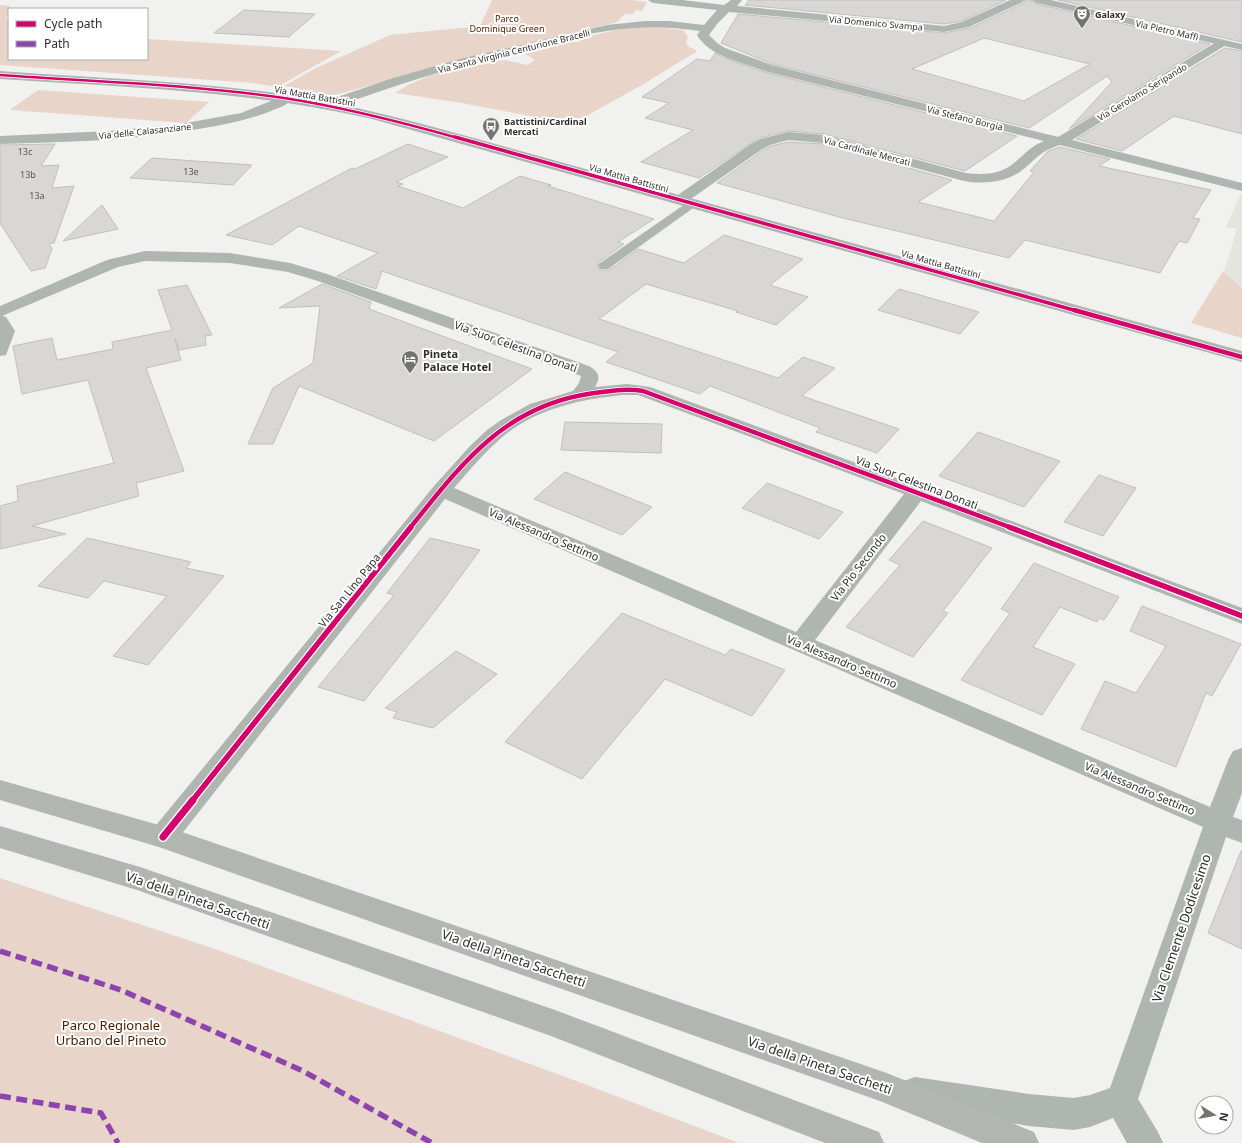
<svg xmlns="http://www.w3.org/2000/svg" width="1242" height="1143" viewBox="0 0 1242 1143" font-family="'Noto Sans',sans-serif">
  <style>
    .built { fill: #e3e5de }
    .green { fill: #e9d4ca }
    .building { fill: #d8d7d6; stroke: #bfbfbe; fill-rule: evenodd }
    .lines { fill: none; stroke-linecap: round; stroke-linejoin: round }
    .service { fill: #afb5af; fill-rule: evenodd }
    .minor { fill: #afb5af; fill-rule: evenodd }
    .tertiary { fill: #afb5af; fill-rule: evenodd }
    .secondary { fill: #aeb4ae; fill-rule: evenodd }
    .primary { fill: #b1b6b1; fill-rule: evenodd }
    .quiet { stroke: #8e44ad; stroke-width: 5.5; stroke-dasharray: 11 5.5; stroke-linecap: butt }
    .cycleway-far4-casing { stroke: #fff; stroke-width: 4 }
    .cycleway-far3-casing { stroke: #fff; stroke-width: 5 }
    .cycleway-far2-casing { stroke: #fff; stroke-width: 6 }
    .cycleway-far1-casing { stroke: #fff; stroke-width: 8 }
    .cycleway-casing { stroke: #fff; stroke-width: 10 }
    .cycleway-far4 { stroke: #d6006c; stroke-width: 2.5 }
    .cycleway-far3 { stroke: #d6006c; stroke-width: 3.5 }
    .cycleway-far2 { stroke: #d6006c; stroke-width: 4.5 }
    .cycleway-far1 { stroke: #d6006c; stroke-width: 5.5 }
    .cycleway { stroke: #d6006c; stroke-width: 7 }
    .labels { text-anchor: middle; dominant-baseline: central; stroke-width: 4; stroke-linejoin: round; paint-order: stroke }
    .far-poi-label { font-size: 9px; font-weight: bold; fill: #2f302e; stroke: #fff; text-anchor: start }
    .far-park-label { font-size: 9px; fill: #491b00; stroke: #fff }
    .far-street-label { font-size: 9px; fill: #2f302e; stroke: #fff }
    .number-label { font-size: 9px; fill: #595a58 }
    .street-label { font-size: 11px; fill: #2f302e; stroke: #fff }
    .poi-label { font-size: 11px; font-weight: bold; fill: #2f302e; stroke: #fff; text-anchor: start }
    .near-street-label { font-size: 13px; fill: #2f302e; stroke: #fff }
    .near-park-label { font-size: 13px; fill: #491b00; stroke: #fff }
  </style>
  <rect width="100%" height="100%" fill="#f1f1ef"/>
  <polygon class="built" points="1241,194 1242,194 1242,288 1224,271 1237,229 1226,227"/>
  <g class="green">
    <polygon points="492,0 630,0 647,2 642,11 636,10 633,14 625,14 617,22 469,58 332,96 284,86 316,68 390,35 480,26"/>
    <polygon points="0,5 10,6 6,19 9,20 9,59 147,59 147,39 341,51 277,87 253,83 0,65"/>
    <polygon points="648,26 683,30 688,37 686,43 689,47 696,50 696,52 640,86 572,124 462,103 395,93 408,85 431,75 484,64 504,60 528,65 535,60 525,54 525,51 563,42 578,42 587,37 624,28"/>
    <polygon points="38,90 209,102 186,123 10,110"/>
    <polygon points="1223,271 1242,288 1242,338 1191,323"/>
    <polygon points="0,878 218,950 582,1083 739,1143 0,1143"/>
  </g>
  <g class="building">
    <polygon points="749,0 1006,0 962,21 944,24 745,5"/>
    <path d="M1025,0H1031L1037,4L1210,44L1069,129L1112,82L1107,76L1029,128L772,64L721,43L738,14L944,33L970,28L1024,3ZM984,38L1090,64L1024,101L912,69Z"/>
    <polygon points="1058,0 1242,0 1242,42"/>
    <polygon points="244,10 315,14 289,37 214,33"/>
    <polygon points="1225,48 1242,51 1242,134 1174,116 1122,151 1076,139"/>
    <polygon points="715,53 727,59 764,72 1017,136 965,171 824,134 788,131 759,138 699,178 641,162 693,130 645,118 669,103 642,97 697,59 710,61"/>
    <polygon points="788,142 823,144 952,180 918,202 994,221 1034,172 1030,171 1048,151 1060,147 1110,159 1099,166 1211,190 1193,218 1200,219 1187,243 1179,241 1160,273 1025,240 1009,258 843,218 717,183 762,151 771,146"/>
    <polygon points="55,144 41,166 59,165 52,188 74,186 54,243 49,244 52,249 45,268 31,271 0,223 0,145"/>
    <polygon points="408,144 448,157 396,182 403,184 398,186 463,208 520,176 551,185 548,186 654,219 618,242 624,244 599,262 597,267 600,270 609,270 638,249 684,263 724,235 803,259 770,285 808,297 776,325 736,312 738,311 646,284 599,319 778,378 803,357 835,368 802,396 899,429 877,453 816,432 820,428 710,386 700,394 606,362 618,352 382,271 376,289 337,276 378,253 299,226 272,245 226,235 352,168 355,169"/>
    <polygon points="152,158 252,165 233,185 130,178"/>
    <polygon points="102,205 118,229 63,241"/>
    <polygon points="322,284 371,302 369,309 532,369 434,441 299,386 273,444 248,444 273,388 313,363 320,306 279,308"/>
    <polygon points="187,285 212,335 205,336 206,345 179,350 175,339 181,360 146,368 184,471 136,483 139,496 32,526 66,534 0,549 0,506 18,501 17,486 114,463 88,380 22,394 13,346 52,338 57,360 113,349 112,342 172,330 158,290"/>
    <polygon points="899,289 979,312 960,334 878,310"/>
    <polygon points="565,422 662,424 661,453 561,450"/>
    <polygon points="978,432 1060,461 1024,507 939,476"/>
    <polygon points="565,472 652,507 622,535 534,499"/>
    <polygon points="1099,475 1136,488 1103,536 1064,522"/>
    <polygon points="767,483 843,512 819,539 742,508"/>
    <polygon points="923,521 992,548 943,611 948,613 913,657 846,627 900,565 889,560"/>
    <polygon points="87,538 191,562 186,568 224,576 148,665 113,656 167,596 104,581 88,598 38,586"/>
    <polygon points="430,538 480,550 438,607 364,701 318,687 394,595 387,593"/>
    <polygon points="1034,563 1119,597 1104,620 1099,618 1097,622 1060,607 1033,647 1075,664 1042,715 961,680 1010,613 1001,609"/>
    <polygon points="1142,606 1241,644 1212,696 1206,693 1176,767 1081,729 1105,681 1136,693 1166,646 1130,631"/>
    <polygon points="622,613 725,655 731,649 785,670 752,716 665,679 582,779 505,742"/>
    <polygon points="456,651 497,674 433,728 393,718 397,712 385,708"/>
    <polygon points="1241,851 1242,851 1242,949 1208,933"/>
  </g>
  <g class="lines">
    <polygon class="service" points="692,201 696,202 698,204 696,206 608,269 600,269 598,266 600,263 688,202"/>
    <g class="minor">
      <path d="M648,0H682L724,5L731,0H742L737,6L944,26L962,22L1010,0H1024L1023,2L969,27L944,32L729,12L717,24L709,35L717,43L725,48L772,65L1058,137L1218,41H1226L1228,43L1226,45L1072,140L1242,183V191L1060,145C1039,151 1036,160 1021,171C1005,183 979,185 960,180L823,143L788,140L770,145L761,150L685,203L680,204L675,203L673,200L675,197L751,144L760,139L788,132L824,135L966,173C982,175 1000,175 1014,163C1024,155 1031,146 1044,141L764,71C742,62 710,57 697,35L700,31C678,28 655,26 633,28C596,30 557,42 521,51C456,66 392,86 330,109H320L319,106L320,103L390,79L460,59L607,25L645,21H669L704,25L717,10L653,3Z"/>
      <path d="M286,95L290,96L292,99C288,105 278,108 271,111C246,121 219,126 192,130C128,141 64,142 0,144V136L110,131L175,125L241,113Z"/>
      <path d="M145,251L230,253L290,263L327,274L589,366C599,372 601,377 595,387L627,384L650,387L924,488L1242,608V624L921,501L815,640L1210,807L1229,758L1233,751L1242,748V793L1233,817L1242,820V843L1226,837L1138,1099L1158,1132L1163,1143H1127L1113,1118L1090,1127L1074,1130L1029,1126L915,1107L904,1103L899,1092L904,1081L915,1077L1029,1094L1074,1098L1090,1095L1110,1088L1203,827L445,499L173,845L163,848L153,845L149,837L153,829L434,486L470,446L487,430L501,420L530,404L573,391L579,383L581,376L315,280L288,272L230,263L145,261L118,267L2,316L6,317L15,331L6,355L0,356V306L107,260ZM622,395H638L904,494L796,632L454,488C469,471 483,454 500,439C535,409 577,400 622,395Z"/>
    </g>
    <polygon class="tertiary" points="1032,0 1051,0 1242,44 1242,50 1037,3"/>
    <path class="secondary" d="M0,71C94,78 189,81 283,94C344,103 404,119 463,135L1242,351V362L372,119C250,91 125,87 0,79Z"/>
    <g class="primary">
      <polygon points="0,780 173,829 884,1072 1034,1132 1039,1143 982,1143 880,1101 159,847 0,800"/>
      <polygon points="0,826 140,867 555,1010 879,1132 884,1143 825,1143 551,1036 137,890 0,848"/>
    </g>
    <g class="quiet">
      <polyline points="0,951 121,990 303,1071 432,1143"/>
      <polyline points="0,1096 101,1113 118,1143"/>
    </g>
    <g class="cycleway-far4-casing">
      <path id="cycleway-far4" d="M0,75C95,82 190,84 284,98C343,107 401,122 458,138"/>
    </g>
    <g class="cycleway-far3-casing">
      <polyline id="cycleway-far3" points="455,137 1077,311"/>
    </g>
    <g class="cycleway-far2-casing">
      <g id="cycleway-far2">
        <polyline points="1074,310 1242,357"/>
        <path d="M410,528C463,462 505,405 594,393C610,391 627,388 643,391L1012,528"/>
      </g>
    </g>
    <g class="cycleway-far1-casing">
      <g id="cycleway-far1">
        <polyline points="1009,527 1242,616"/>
        <polyline points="192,801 411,527"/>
      </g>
    </g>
    <g class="cycleway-casing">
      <polyline id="cycleway" points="163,837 193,800"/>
    </g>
    <use href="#cycleway-far4" class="cycleway-far4"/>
    <use href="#cycleway-far3" class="cycleway-far3"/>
    <use href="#cycleway-far2" class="cycleway-far2"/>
    <use href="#cycleway-far1" class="cycleway-far1"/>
    <use href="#cycleway" class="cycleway"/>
  </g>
  <defs>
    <g id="theatre-pin" transform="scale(0.9)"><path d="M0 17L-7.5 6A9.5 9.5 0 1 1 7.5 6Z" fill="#737472" stroke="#fff"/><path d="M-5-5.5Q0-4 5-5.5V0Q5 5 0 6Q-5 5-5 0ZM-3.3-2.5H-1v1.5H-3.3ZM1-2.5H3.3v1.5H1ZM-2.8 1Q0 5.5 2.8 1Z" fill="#fff"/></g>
    <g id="bus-pin" transform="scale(0.9)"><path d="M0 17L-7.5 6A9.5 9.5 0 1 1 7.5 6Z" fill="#737472" stroke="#fff"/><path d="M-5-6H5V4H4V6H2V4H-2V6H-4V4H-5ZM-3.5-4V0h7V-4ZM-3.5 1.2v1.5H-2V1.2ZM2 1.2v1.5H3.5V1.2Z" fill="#fff"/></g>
    <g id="hotel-pin" transform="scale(0.9)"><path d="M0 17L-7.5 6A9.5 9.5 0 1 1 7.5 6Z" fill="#737472" stroke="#fff"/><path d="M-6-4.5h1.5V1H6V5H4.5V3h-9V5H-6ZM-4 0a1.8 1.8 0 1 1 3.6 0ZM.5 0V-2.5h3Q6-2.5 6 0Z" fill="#fff"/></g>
  </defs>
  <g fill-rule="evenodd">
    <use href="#theatre-pin" x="1082" y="14"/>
    <use href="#bus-pin" x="491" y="126"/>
    <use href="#hotel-pin" x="410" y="359"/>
  </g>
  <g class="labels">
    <g class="far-poi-label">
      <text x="1095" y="14">Galaxy</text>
      <text x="504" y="121">Battistini/Cardinal<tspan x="504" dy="10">Mercati</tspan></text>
    </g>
    <g class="far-park-label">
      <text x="507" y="18">Parco<tspan x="507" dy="10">Dominique Green</tspan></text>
    </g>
    <g class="far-street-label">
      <text transform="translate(876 23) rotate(5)">Via Domenico Svampa</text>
      <text transform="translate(1167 30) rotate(13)">Via Pietro Maffi</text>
      <text transform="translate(514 51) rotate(-14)">Via Santa Virginia Centurione Bracelli</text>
      <text transform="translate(1142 92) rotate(-31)">Via Gerolamo Seripando</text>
      <text transform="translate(315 96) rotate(10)">Via Mattia Battistini</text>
      <text transform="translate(965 118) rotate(14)">Via Stefano Borgia</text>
      <text transform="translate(145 131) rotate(-6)">Via delle Calasanziane</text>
      <text transform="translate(867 151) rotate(15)">Via Cardinale Mercati</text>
      <text transform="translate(629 178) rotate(16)">Via Mattia Battistini</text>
      <text transform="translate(941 264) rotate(16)">Via Mattia Battistini</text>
    </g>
    <g class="number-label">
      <text x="25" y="151">13c</text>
      <text x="191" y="171">13e</text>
      <text x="28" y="174">13b</text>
      <text x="37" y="195">13a</text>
    </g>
    <g class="street-label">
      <text transform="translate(516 346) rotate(20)">Via Suor Celestina Donati</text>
      <text transform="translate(917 482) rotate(21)">Via Suor Celestina Donati</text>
      <text transform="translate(544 534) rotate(23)">Via Alessandro Settimo</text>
      <text transform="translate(858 567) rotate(-52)">Via Pio Secondo</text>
      <text transform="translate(349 590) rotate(-51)">Via San Lino Papa</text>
      <text transform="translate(842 661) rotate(23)">Via Alessandro Settimo</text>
      <text transform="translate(1140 788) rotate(23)">Via Alessandro Settimo</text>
    </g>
    <g class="poi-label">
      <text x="423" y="353">Pineta<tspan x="423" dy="13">Palace Hotel</tspan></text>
    </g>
    <g class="near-street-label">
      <text transform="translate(198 900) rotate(19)">Via della Pineta Sacchetti</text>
      <text transform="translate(1181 928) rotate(-71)">Via Clemente Dodicesimo</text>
      <text transform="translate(514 958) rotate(19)">Via della Pineta Sacchetti</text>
      <text transform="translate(820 1065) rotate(19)">Via della Pineta Sacchetti</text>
    </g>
    <g class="near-park-label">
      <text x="111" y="1025">Parco Regionale<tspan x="111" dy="15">Urbano del Pineto</tspan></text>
    </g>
  </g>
  <rect x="8" y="8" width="140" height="52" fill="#ffffff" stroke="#acacab"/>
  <rect x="16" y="21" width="20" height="6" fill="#d6006c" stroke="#acacab"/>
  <text x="44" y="28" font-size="12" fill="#2f302e">Cycle path</text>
  <rect x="16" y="41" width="20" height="6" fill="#8e44ad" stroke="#acacab"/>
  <text x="44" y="48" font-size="12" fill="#2f302e">Path</text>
  <g transform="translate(1214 1115) rotate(101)"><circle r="19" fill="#ffffff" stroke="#acacab"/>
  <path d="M0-3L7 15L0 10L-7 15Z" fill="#737472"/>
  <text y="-6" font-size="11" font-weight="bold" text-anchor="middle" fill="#2f302e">N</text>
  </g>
</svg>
